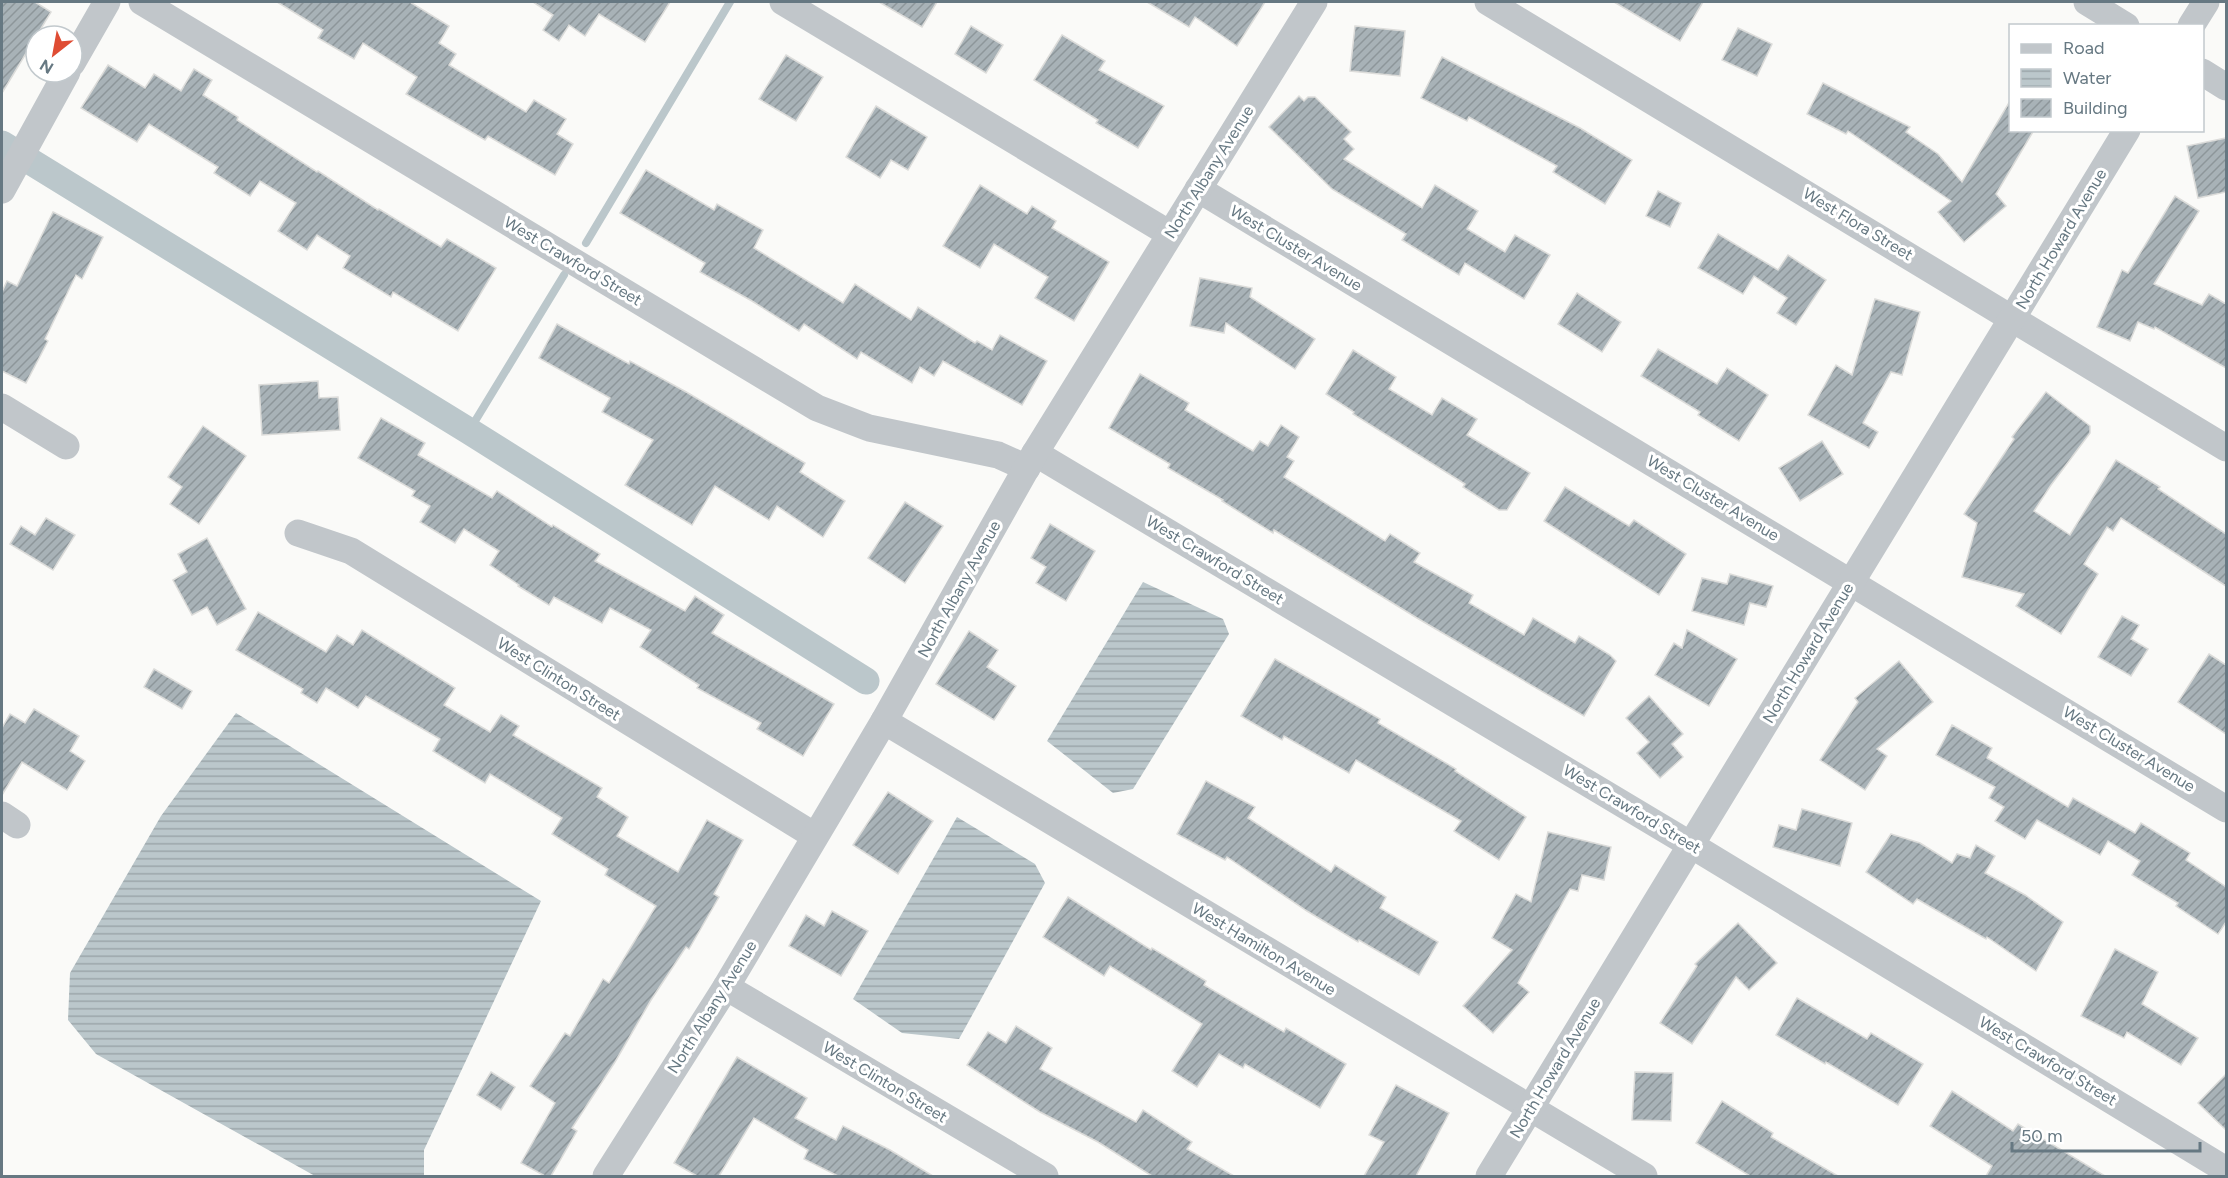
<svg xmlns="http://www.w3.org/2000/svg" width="2228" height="1178" viewBox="0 0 2228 1178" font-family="Figtree,sans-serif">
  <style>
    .water { fill: url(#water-rules) }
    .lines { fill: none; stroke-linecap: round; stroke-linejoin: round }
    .stream { stroke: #bbc7cb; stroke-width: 8 }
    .canal { stroke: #bbc7cb; stroke-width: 27 }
    .building { fill: url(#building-hatch); stroke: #dcdcda; stroke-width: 1.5 }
    .minor { stroke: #c1c6ca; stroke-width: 27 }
    .labels { text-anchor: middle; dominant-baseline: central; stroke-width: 6; stroke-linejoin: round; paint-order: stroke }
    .street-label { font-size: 16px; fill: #667882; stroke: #fff }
  </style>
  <defs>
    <pattern id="water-rules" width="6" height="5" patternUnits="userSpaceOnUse" patternTransform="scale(1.5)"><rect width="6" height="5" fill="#bbc7cb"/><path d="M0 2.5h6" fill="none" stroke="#9ca6aa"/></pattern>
    <pattern id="building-hatch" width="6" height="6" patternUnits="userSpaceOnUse" patternTransform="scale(1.5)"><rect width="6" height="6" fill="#a8b2b7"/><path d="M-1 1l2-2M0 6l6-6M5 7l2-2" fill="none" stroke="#8d969a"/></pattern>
  </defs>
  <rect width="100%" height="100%" fill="#fafaf8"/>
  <g class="water">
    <polygon points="1143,582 1223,619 1229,634 1133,789 1113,793 1047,741"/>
    <polygon points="236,713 541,901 424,1150 424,1176 315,1176 96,1054 68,1020 70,973 161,816"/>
    <polygon points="957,817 1035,864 1045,883 959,1039 902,1033 853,999"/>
  </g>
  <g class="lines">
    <g class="stream">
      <polyline points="586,243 730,2"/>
      <polyline points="469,431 564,275"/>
    </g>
    <polyline class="canal" points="2,144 469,431 866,681"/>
  </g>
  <g class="building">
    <polygon points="2,2 35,2 51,12 2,93"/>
    <polygon points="277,2 410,2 449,26 439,43 456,54 449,65 526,112 534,100 566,119 557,134 573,144 555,175 488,136 485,140 406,94 417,77 363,43 354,59 318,38 323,30"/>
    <polygon points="533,2 670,2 645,42 599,14 585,36 569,25 559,41 543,30 553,15"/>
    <polygon points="879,2 937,2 922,27"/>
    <polygon points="1147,2 1265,2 1237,46 1195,17 1189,27"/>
    <polygon points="1614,2 1703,2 1680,41"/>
    <polygon points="971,26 1003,45 986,73 955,54"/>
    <polygon points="1355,26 1405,31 1400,76 1350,71"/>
    <polygon points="1738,28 1772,44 1757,76 1722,60"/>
    <polygon points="1062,35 1105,61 1099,70 1164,106 1138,148 1096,123 1098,120 1034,80"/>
    <polygon points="786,55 823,77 796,121 759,99"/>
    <polygon points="1442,57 1580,128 1632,160 1605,204 1553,172 1557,166 1469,117 1467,121 1421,98"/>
    <polygon points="108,65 145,88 154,74 181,91 194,69 212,80 203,95 238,117 237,120 317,172 318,171 378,210 379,209 441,247 447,239 496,268 458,331 393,292 391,297 343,268 350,256 317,235 307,250 278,231 296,203 260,181 250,196 214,173 218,167 149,124 137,142 81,108"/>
    <polygon points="1823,83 1910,127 1906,132 1938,154 1962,182 2010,101 2010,130 2034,130 1996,194 2006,206 1964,242 1938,212 1951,201 1848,131 1846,134 1807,114"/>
    <polygon points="1299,96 1304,101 1308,97 1315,97 1351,132 1344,139 1354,149 1344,159 1422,208 1435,185 1478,211 1467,229 1505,252 1515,235 1550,255 1524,299 1465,263 1459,275 1402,240 1406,234 1332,189 1269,127"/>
    <polygon points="876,106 927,137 908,170 891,160 880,178 846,157"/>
    <polygon points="2226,138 2226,192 2198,198 2187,146"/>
    <polygon points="646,170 714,210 717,204 763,230 754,248 843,303 855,284 911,320 918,307 975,343 977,341 992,350 1000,335 1047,361 1022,405 943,361 934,376 920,367 912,383 861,352 857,359 804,324 799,331 752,301 700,272 705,263 620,213"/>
    <polygon points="980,185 1027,214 1032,206 1056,221 1052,228 1109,262 1074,321 1035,298 1048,277 994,244 980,268 943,246"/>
    <polygon points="1658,191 1681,203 1670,227 1646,216"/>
    <polygon points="2175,196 2199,211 2154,284 2202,305 2209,294 2226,304 2226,368 2155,327 2154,329 2138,322 2130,341 2097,327 2122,270 2128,273"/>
    <polygon points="53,212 103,237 82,279 76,275 45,339 48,341 26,383 2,371 2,292 7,281 17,286"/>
    <polygon points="1718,234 1778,270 1788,255 1826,280 1796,325 1777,313 1787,298 1754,276 1743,294 1698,268"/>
    <polygon points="1200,278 1252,288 1250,297 1315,339 1295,369 1226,323 1224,333 1190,326"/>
    <polygon points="1577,293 1621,322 1602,352 1558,324"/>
    <polygon points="1875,299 1920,312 1902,375 1891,372 1863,423 1878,432 1869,448 1808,415 1836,365 1852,375"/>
    <polygon points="557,324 629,364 630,361 688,393 805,463 800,472 845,501 823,537 777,506 769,520 715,486 692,525 625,485 653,440 602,412 610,398 539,358"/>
    <polygon points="1658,349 1717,384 1727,368 1768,395 1739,441 1698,415 1700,412 1641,376"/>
    <polygon points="1353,350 1396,377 1389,389 1432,415 1442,398 1477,419 1467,435 1530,473 1507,510 1499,510 1463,487 1465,484 1353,414 1354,412 1326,394"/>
    <polygon points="1140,374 1189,403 1185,410 1253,451 1260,441 1268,446 1281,425 1299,437 1287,457 1294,461 1284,477 1385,541 1390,534 1420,553 1414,562 1473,595 1469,603 1524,635 1533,618 1575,643 1579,636 1610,655 1616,661 1584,716 1417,618 1274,530 1273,533 1222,501 1223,500 1168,468 1170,464 1109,428"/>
    <polygon points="318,381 319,398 338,397 340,430 262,435 259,385"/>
    <polygon points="2046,392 2090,426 2090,433 2051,485 2034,511 2070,535 2116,460 2160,487 2158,489 2226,534 2226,586 2121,518 2113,531 2107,527 2084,564 2098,574 2061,634 2016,606 2024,594 1962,577 1977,523 1964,514 2014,439 2012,437"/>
    <polygon points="381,418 425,443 418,455 492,498 497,491 552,527 553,525 600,554 595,561 685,611 695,596 724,615 712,633 834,704 803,756 757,729 761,723 697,688 699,685 640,647 651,630 610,608 602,623 554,597 549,605 518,586 519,585 490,565 499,551 464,529 455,543 420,522 430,506 412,496 415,491 358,458"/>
    <polygon points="203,426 246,456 199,524 170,504 182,487 168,477"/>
    <polygon points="1822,441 1843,474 1800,501 1779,468"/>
    <polygon points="1565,487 1629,526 1634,520 1686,554 1659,595 1544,521"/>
    <polygon points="905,502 943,526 905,583 868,558"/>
    <polygon points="46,518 75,535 53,570 10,544 21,526 35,535"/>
    <polygon points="1050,524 1095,551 1066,601 1036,583 1046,567 1031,558"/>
    <polygon points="207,538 246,609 217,625 207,607 192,615 173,580 187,572 178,554"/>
    <polygon points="1730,574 1773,586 1766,607 1750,603 1744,625 1692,611 1702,578 1727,584"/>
    <polygon points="258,612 326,652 337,635 353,645 362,630 455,688 444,705 490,732 501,715 519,726 513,735 602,788 597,797 628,817 617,836 678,872 707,820 743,840 714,894 719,897 689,949 686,947 651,1000 615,1062 572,1128 577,1131 551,1176 545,1176 521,1163 555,1103 530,1086 565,1033 570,1036 603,979 609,983 656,906 605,875 608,869 552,834 562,818 490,774 485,783 433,751 440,739 366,696 358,708 326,688 317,703 301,693 303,689 236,650"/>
    <polygon points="2122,616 2139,625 2131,639 2148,649 2131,676 2098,657"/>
    <polygon points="1687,630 1737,659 1709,706 1655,675 1674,643 1682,648"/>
    <polygon points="969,631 998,650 987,667 1016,686 994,720 936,684"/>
    <polygon points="2209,654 2226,665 2226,734 2178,702"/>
    <polygon points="1275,659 1380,719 1378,723 1456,769 1455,771 1526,817 1499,860 1454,831 1461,821 1356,760 1349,773 1284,736 1282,740 1241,716"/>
    <polygon points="1899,661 1933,702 1877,749 1887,756 1865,790 1820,760 1858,702 1855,698"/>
    <polygon points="154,669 192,691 182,709 144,687"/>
    <polygon points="1649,696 1683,734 1672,744 1683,757 1660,778 1637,753 1649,742 1626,718"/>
    <polygon points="34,709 79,736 70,751 85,761 67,790 22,762 2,795 2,728 10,714 25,723"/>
    <polygon points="1952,725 1992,748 1987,758 2068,807 2073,798 2135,833 2141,823 2190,853 2186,860 2226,887 2226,922 2218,934 2176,906 2178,903 2132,875 2140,861 2108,841 2100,855 2037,820 2025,839 1995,821 2004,807 1989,798 1995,787 1936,755"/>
    <polygon points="1206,781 1255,807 1248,818 1331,872 1335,865 1386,897 1380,908 1438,942 1419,975 1359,940 1358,942 1307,911 1227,857 1225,860 1177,834"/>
    <polygon points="888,792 933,821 898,874 853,845"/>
    <polygon points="1802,809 1852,823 1840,866 1773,847 1779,825 1796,830"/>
    <polygon points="1548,832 1611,847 1604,880 1582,875 1578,891 1570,889 1518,983 1529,992 1493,1033 1463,1006 1512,950 1492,938 1516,894 1531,902"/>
    <polygon points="1891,834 1920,843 1952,863 1957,854 1970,858 1976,845 1995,856 1985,873 2025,895 2063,922 2036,971 1987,937 1986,939 1917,899 1913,904 1866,872"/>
    <polygon points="1068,897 1151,950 1152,948 1206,981 1204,985 1284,1032 1286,1028 1346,1064 1320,1108 1245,1064 1243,1068 1219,1054 1197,1087 1172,1071 1202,1024 1110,966 1104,976 1043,937"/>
    <polygon points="832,911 868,931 841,976 789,946 806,915 824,926"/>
    <polygon points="1738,923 1777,963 1749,990 1736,977 1692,1044 1660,1023 1697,966 1695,964"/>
    <polygon points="2115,949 2158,972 2142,1004 2198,1038 2181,1065 2127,1032 2124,1038 2081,1016"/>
    <polygon points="1797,998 1867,1039 1871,1033 1923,1064 1898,1105 1826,1062 1825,1064 1776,1035"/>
    <polygon points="1016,1026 1052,1048 1040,1069 1136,1122 1143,1110 1192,1142 1187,1149 1234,1176 1152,1176 1098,1142 1040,1112 967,1065 988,1032 1006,1043"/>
    <polygon points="737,1057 807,1098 795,1118 836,1140 843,1126 890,1150 933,1176 838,1176 804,1159 808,1150 754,1118 719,1176 697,1176 674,1163"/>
    <polygon points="491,1072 515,1087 501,1110 477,1095"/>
    <polygon points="1635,1072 1673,1073 1671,1121 1632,1120"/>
    <polygon points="2226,1074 2226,1130 2198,1103"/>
    <polygon points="1396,1085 1449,1113 1416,1176 1364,1176 1384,1142 1369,1135"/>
    <polygon points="1952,1091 2013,1131 2018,1124 2105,1176 1986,1176 1992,1166 1930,1126"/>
    <polygon points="1722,1101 1773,1133 1771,1137 1838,1176 1750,1176 1696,1143"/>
  </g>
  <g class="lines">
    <g class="minor">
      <polyline points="142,2 817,408 869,428 998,455 1027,468"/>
      <polyline points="783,2 1170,234"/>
      <polyline points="1488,2 2226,448"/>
      <polyline points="2087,2 2126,26"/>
      <polyline points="2191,26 2206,2"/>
      <polyline points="72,63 107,2"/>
      <polyline points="2202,72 2226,87"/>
      <polyline points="1198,189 2226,809"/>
      <polyline points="2,190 67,72"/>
      <polyline points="2,407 66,446"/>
      <polyline points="1035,453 1691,845 2226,1170"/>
      <polyline points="298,533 351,551 815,836"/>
      <polyline points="884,721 1644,1176"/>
      <polyline points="2,815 17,825"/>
      <polyline points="726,987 1045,1176"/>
      <polyline points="606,1176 726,987 884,721 1035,453 1314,2"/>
      <polyline points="1489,1176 2127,130"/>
    </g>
  </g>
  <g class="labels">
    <g class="street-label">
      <text transform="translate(1209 172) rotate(-58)">North Albany Avenue</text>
      <text transform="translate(1858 224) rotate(31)">West Flora Street</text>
      <text transform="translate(2061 239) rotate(-59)">North Howard Avenue</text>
      <text transform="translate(1296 248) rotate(31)">West Cluster Avenue</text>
      <text transform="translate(573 261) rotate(31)">West Crawford Street</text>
      <text transform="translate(1713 498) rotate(31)">West Cluster Avenue</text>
      <text transform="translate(1215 560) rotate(31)">West Crawford Street</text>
      <text transform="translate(959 589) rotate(-61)">North Albany Avenue</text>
      <text transform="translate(1808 653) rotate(-59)">North Howard Avenue</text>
      <text transform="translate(559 679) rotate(32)">West Clinton Street</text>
      <text transform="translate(2129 749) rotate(31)">West Cluster Avenue</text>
      <text transform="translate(1632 809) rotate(31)">West Crawford Street</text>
      <text transform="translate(1264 949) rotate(31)">West Hamilton Avenue</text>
      <text transform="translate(712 1007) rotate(-58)">North Albany Avenue</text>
      <text transform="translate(2048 1061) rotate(31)">West Crawford Street</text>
      <text transform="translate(1555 1068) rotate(-59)">North Howard Avenue</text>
      <text transform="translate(885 1082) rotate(31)">West Clinton Street</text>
    </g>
  </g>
  <rect width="2228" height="1178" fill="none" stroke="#667882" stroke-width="6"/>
  <rect x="2009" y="24" width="195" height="108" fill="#ffffff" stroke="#c2c9cd" stroke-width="1.5"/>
  <rect x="2021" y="44" width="30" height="9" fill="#c1c6ca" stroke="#c2c9cd" stroke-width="1.5"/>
  <text x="2063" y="54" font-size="18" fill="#667882">Road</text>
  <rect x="2021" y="69" width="30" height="18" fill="url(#water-rules)" stroke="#c2c9cd" stroke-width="1.5"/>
  <text x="2063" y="84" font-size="18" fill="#667882">Water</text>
  <rect x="2021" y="99" width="30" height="18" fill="url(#building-hatch)" stroke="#c2c9cd" stroke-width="1.5"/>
  <text x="2063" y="114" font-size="18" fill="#667882">Building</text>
  <g transform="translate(54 54) rotate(211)"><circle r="28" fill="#ffffff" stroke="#c2c9cd" stroke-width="1.5"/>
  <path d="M0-4.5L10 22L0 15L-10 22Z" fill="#df4c33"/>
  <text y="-9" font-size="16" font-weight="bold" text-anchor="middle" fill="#667882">N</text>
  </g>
  <path d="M2012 1142v9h188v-9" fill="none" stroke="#667882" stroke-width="3"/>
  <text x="2021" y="1142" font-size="18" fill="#667882" stroke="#ffffff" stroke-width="4.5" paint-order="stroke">50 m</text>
</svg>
